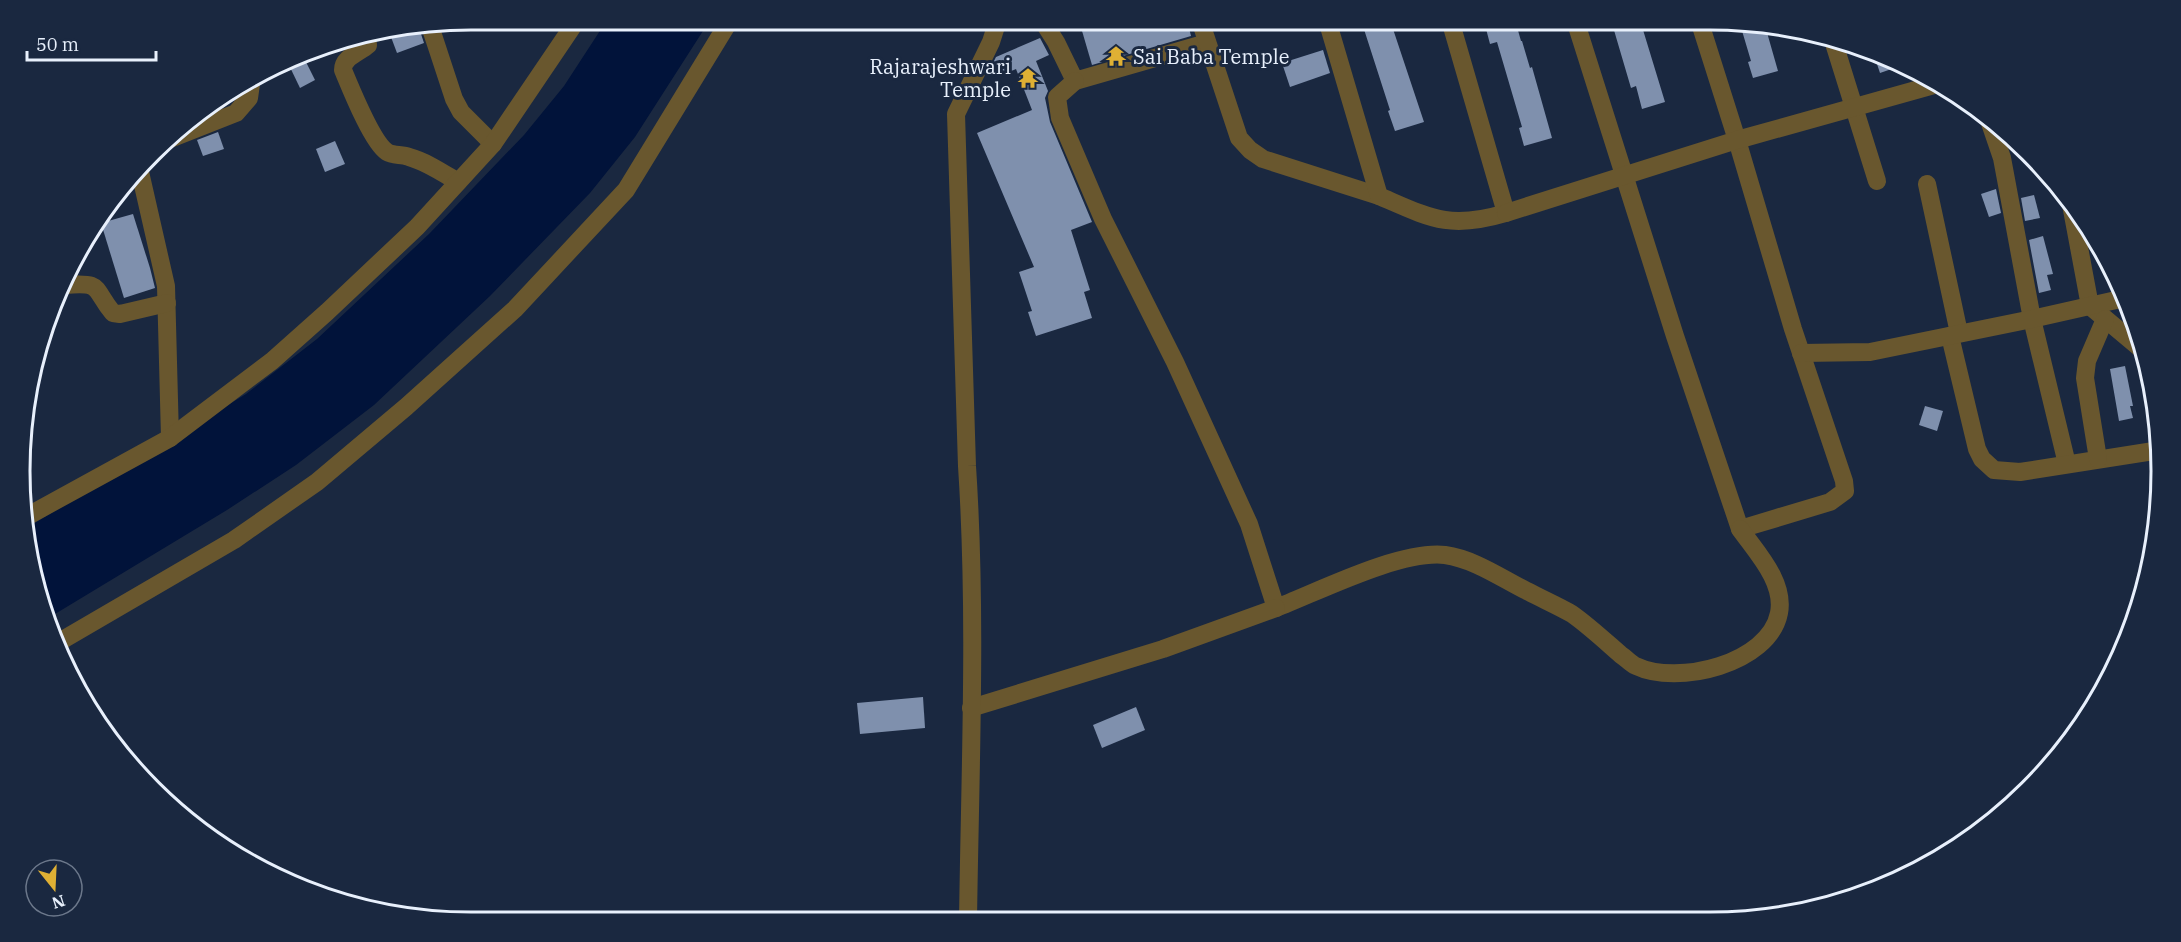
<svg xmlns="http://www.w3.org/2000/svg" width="2181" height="942" viewBox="0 0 2181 942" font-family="'IBM Plex Serif',serif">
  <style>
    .water { fill: #01133a }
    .building { fill: #7f90ad }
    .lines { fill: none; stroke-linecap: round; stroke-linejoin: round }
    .minor { stroke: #69572e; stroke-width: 18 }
    .tertiary { stroke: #69572e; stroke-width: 18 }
    .labels { text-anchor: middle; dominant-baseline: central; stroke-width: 6; stroke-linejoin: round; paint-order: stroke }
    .poi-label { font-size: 20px; fill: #e8f0fc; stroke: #1a2840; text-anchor: start }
    .rim { fill: none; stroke: #e8f0fc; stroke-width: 3 }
  </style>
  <rect width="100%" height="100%" fill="#1a2840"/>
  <polygon class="water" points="607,20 710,20 635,137 590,193 490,296 374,405 296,465 227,510 50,617 28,559 25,529 246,394 317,339 429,234 524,135 564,86"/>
  <g class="building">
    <polygon points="1095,20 1187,20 1191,36 1092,65 1080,24"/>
    <polygon points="1361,20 1390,20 1424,122 1395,131 1388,111 1390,110"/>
    <polygon points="1505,20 1515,20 1521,41 1522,41 1530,68 1532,67 1552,138 1524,146 1519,128 1522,127 1497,42 1490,44 1485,25"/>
    <polygon points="1611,20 1640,20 1665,102 1642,109 1636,86 1631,88"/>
    <polygon points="1740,24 1766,29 1778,71 1753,78 1748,62 1751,61"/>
    <polygon points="419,28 424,43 397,53 391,37"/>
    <polygon points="1040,38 1049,55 1036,61 1048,91 1045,98 1050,122 1092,222 1071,230 1090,290 1084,292 1092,318 1036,336 1028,312 1032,311 1019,272 1034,267 977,133 1032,110 1016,69 1000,76 994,61 996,57"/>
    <polygon points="1323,50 1330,73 1290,87 1282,63"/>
    <polygon points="1873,52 1896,62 1903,65 1880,73"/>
    <polygon points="302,54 315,80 300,88 287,61"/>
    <polygon points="218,132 224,149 203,156 197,140"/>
    <polygon points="335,141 345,164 325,172 316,149"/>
    <polygon points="1996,189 2001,213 1989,217 1981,194"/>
    <polygon points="2034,195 2040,218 2025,221 2021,198"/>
    <polygon points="133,214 150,268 155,288 124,298 101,223"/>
    <polygon points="2043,236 2053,274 2047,275 2051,290 2039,293 2029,240"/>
    <polygon points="2125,366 2133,406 2130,406 2133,418 2119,421 2110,369"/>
    <polygon points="1925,406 1943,411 1937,431 1919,425"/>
    <polygon points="923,697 925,728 860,734 857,703"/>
    <polygon points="1136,707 1145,730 1102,748 1093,725"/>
  </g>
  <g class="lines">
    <g class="minor">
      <polyline points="1042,20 1056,42 1075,81 1207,43"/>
      <polyline points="1200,20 1239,138 1250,150 1263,159 1379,196"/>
      <path d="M1327,20L1379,196C1430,218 1449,230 1506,213L1450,20"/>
      <polyline points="1575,20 1675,336 1740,529 1830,502 1845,491 1844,481 1793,329 1737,140 1699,20"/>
      <polyline points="430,26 454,99 461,112 493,144"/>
      <path d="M367,37L368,45C359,53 343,57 343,70C351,89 372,142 387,152C393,156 402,154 409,157C427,162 443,173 458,182"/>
      <polyline points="1833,40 1877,181"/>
      <path d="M1075,81L1057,97L1060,118L1103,219L1175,362L1249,524L1276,608C1320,591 1400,550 1445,555C1474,559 1501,578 1527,591C1542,599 1558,606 1572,614C1589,626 1605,641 1621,655C1626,658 1631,664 1636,666C1677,686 1769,664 1779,613C1785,582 1757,553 1740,529"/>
      <polyline points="1988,117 2002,158 2032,319 2067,464"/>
      <polyline points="165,141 236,113 249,98 252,77"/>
      <polyline points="140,172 166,286 170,438"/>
      <polyline points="1927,184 1959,333"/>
      <polyline points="2070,199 2090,306 2146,353"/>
      <polyline points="1506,213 1737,140 1941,83"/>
      <path d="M65,285C104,282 92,288 113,313L120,314L167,303"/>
      <polyline points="1950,336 1977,449 1982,459 1994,470 2020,472 2160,450"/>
      <polyline points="1801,353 1870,352 2032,319 2125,298"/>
      <polyline points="2098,459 2085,378 2087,361 2105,319"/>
      <polyline points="24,518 170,438 272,361 327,312 417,227 493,144 577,20"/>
      <polyline points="59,642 234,540 317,482 406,407 515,309 626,190 730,20"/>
      <polyline points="971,708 1163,649 1276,608"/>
    </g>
    <path class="tertiary" d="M968,921C970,770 977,617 967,466L956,114L991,42L998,20"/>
  </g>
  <defs>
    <g id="temple-bare" transform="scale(1.62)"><path d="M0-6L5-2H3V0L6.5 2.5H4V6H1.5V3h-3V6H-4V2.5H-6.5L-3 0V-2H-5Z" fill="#dfb034" stroke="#1a2840" stroke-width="2.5" paint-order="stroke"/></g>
  </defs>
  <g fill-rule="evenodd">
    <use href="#temple-bare" x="1116" y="56"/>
    <use href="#temple-bare" x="1028" y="78"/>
  </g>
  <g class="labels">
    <g class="poi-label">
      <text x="1133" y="56">Sai Baba Temple</text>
      <text x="1011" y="66" text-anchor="end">Rajarajeshwari<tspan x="1011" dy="23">Temple</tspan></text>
    </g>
  </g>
  <path d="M0 0H2181V942H0ZM471 30H1710A441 441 0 0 1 2151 471V471A441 441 0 0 1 1710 912H471A441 441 0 0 1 30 471V471A441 441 0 0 1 471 30Z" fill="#1a2840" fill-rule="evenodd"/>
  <path class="rim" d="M471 30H1710A441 441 0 0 1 2151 471V471A441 441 0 0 1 1710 912H471A441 441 0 0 1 30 471V471A441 441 0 0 1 471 30Z"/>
  <g transform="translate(54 888) rotate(162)"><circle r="28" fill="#1a2840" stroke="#6c788b" stroke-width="1.5"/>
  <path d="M0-4.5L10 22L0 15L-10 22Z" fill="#dfb034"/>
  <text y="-9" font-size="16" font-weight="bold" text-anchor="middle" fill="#e8f0fc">N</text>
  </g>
  <path d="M27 51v9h129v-9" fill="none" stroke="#e8f0fc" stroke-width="3"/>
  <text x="36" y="51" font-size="18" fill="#e8f0fc" stroke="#1a2840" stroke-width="4.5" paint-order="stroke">50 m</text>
</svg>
